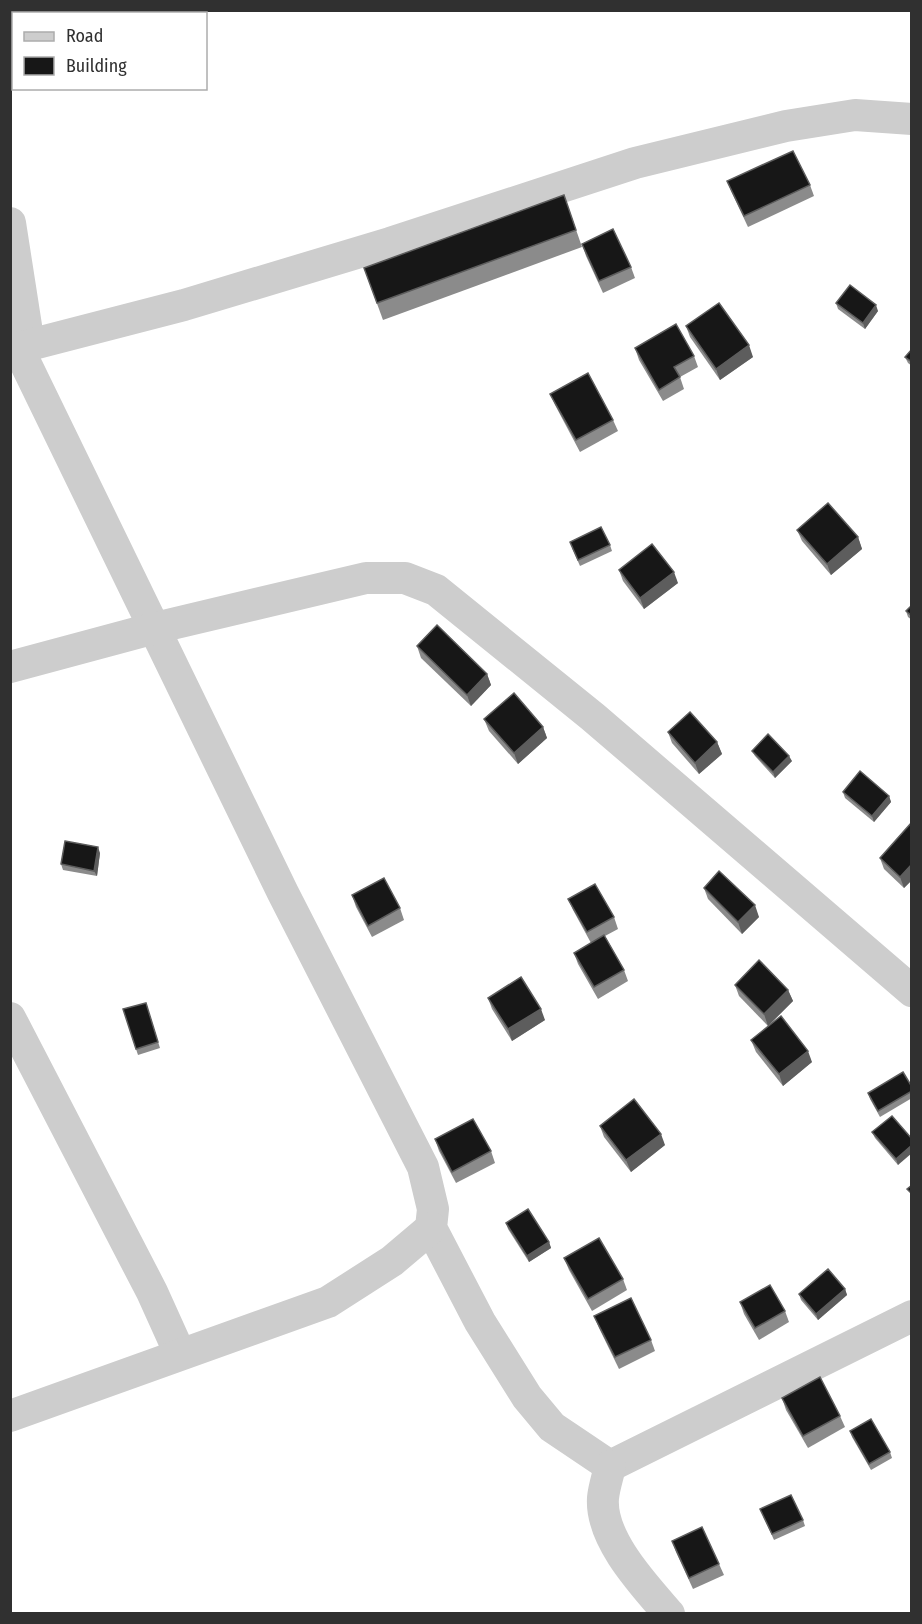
<svg xmlns="http://www.w3.org/2000/svg" width="922" height="1624" viewBox="0 0 922 1624" font-family="'Fira Sans Condensed',sans-serif">
  <style>
    .lines { fill: none; stroke-linecap: round; stroke-linejoin: round }
    .street { stroke: #cdcdcd; stroke-width: 32 }
    .wall { fill: #8b8b8b }
    .shaded-wall { fill: #5d5d5d }
    .building { fill: #171717; stroke: #5d5d5d; stroke-width: 1.5 }
  </style>
  <rect width="100%" height="100%" fill="#fff"/>
  <g class="lines">
    <g class="street">
      <polyline points="10,223 29,345"/>
      <polyline points="18,348 283,893 423,1167 433,1209 431,1228 480,1322 527,1397 552,1427 610,1466 912,1316"/>
      <polyline points="10,350 184,305 390,243 635,163 786,126 855,115 912,119"/>
      <polyline points="10,667 155,628 366,578 405,578 436,590 593,717 912,991"/>
      <polyline points="10,1018 152,1292 180,1354"/>
      <polyline points="10,1416 328,1302 392,1261 431,1228"/>
      <path d="M610,1466C608,1476 604,1487 603,1498C600,1539 644,1585 669,1614"/>
    </g>
  </g>
  <g class="wall">
    <polygon points="727,181 810,185 814,196 748,227 732,193"/>
    <polygon points="564,195 582,247 383,320 364,268"/>
    <polygon points="582,244 631,267 635,278 603,293 586,256"/>
    <polygon points="836,303 878,311 865,329 838,309"/>
    <polygon points="686,326 753,357 720,380 690,337"/>
    <polygon points="635,348 694,356 698,367 680,377 684,389 663,401 639,360"/>
    <polygon points="912,349 912,366 908,363 905,357"/>
    <polygon points="550,394 613,420 618,431 580,452 555,405"/>
    <polygon points="797,530 858,537 862,549 831,575 802,541"/>
    <polygon points="610,545 612,551 580,566 572,548"/>
    <polygon points="619,570 678,583 644,609 623,581"/>
    <polygon points="912,605 912,620 908,617 906,611"/>
    <polygon points="417,646 487,674 491,685 471,706 421,658"/>
    <polygon points="484,719 543,727 547,738 518,764 489,731"/>
    <polygon points="668,732 717,742 722,754 699,774 672,743"/>
    <polygon points="752,751 792,761 775,778 755,756"/>
    <polygon points="843,792 889,796 891,802 874,822 845,798"/>
    <polygon points="912,822 912,880 904,888 884,869 880,858"/>
    <polygon points="100,853 97,876 63,870 61,864"/>
    <polygon points="704,888 759,917 742,934 708,899"/>
    <polygon points="352,895 400,908 404,920 372,937 356,907"/>
    <polygon points="568,899 614,917 618,929 605,936 624,970 628,981 598,999 578,964 574,953 591,943 573,910"/>
    <polygon points="735,985 788,990 793,1001 768,1026 739,996"/>
    <polygon points="488,998 545,1020 512,1041 492,1009"/>
    <polygon points="146,1003 160,1048 138,1055 136,1049"/>
    <polygon points="751,1040 812,1062 783,1086 756,1052"/>
    <polygon points="912,1087 912,1098 880,1117 870,1099 868,1093"/>
    <polygon points="600,1126 665,1145 631,1172 604,1137"/>
    <polygon points="872,1132 912,1139 898,1165 875,1138"/>
    <polygon points="435,1139 491,1151 495,1163 456,1183 439,1151"/>
    <polygon points="506,1223 549,1242 551,1248 529,1262 508,1229"/>
    <polygon points="564,1258 623,1279 627,1290 592,1311 569,1270"/>
    <polygon points="845,1289 847,1295 818,1320 801,1300 799,1294"/>
    <polygon points="740,1302 785,1311 789,1322 759,1340 744,1314"/>
    <polygon points="594,1316 651,1340 655,1351 619,1369 599,1328"/>
    <polygon points="782,1398 840,1416 845,1427 808,1448 786,1410"/>
    <polygon points="850,1431 890,1452 892,1458 871,1470 852,1437"/>
    <polygon points="760,1509 803,1520 805,1526 774,1540"/>
    <polygon points="672,1541 719,1564 724,1575 693,1589 676,1552"/>
  </g>
  <g class="shaded-wall">
    <polygon points="876,305 878,311 865,329 863,323"/>
    <polygon points="749,345 753,357 720,380 716,369"/>
    <polygon points="858,537 862,549 831,575 827,564"/>
    <polygon points="674,572 678,583 644,609 640,598"/>
    <polygon points="487,674 491,685 471,706 467,695"/>
    <polygon points="543,727 547,738 518,764 514,753"/>
    <polygon points="717,742 722,754 699,774 695,763"/>
    <polygon points="789,756 792,761 775,778 773,772"/>
    <polygon points="889,796 891,802 874,822 872,816"/>
    <polygon points="98,847 100,853 97,876 94,871"/>
    <polygon points="912,864 912,880 904,888 900,877"/>
    <polygon points="755,905 759,917 742,934 738,922"/>
    <polygon points="788,990 793,1001 768,1026 764,1014"/>
    <polygon points="541,1009 545,1020 512,1041 508,1029"/>
    <polygon points="808,1051 812,1062 783,1086 779,1074"/>
    <polygon points="661,1134 665,1145 631,1172 626,1160"/>
    <polygon points="912,1145 912,1153 898,1165 896,1159"/>
    <polygon points="549,1242 551,1248 529,1262 527,1256"/>
    <polygon points="845,1289 847,1295 818,1320 816,1314"/>
  </g>
  <g class="building">
    <polygon points="793,151 810,185 744,216 727,181"/>
    <polygon points="564,195 576,230 377,303 364,268"/>
    <polygon points="613,229 631,267 599,281 582,244"/>
    <polygon points="850,285 876,305 863,323 836,303"/>
    <polygon points="719,303 749,345 716,369 686,326"/>
    <polygon points="676,324 694,356 674,367 680,377 659,390 635,348"/>
    <polygon points="912,349 912,362 905,357"/>
    <polygon points="588,373 613,420 576,440 550,394"/>
    <polygon points="828,503 858,537 827,564 797,530"/>
    <polygon points="601,527 610,545 578,560 570,542"/>
    <polygon points="652,544 674,572 640,598 619,570"/>
    <polygon points="912,605 912,616 906,611"/>
    <polygon points="437,625 487,674 467,695 417,646"/>
    <polygon points="514,693 543,727 514,753 484,719"/>
    <polygon points="690,712 717,742 695,763 668,732"/>
    <polygon points="768,734 789,756 773,772 752,751"/>
    <polygon points="860,771 889,796 872,816 843,792"/>
    <polygon points="912,822 912,864 900,877 880,858"/>
    <polygon points="65,841 98,847 94,871 61,864"/>
    <polygon points="719,871 755,905 738,922 704,888"/>
    <polygon points="384,878 400,908 368,926 352,895"/>
    <polygon points="595,884 614,917 587,932 568,899"/>
    <polygon points="604,935 624,970 594,987 574,953"/>
    <polygon points="759,960 788,990 764,1014 735,985"/>
    <polygon points="521,977 541,1009 508,1029 488,998"/>
    <polygon points="146,1003 158,1042 136,1049 123,1009"/>
    <polygon points="781,1016 808,1051 779,1074 751,1040"/>
    <polygon points="903,1072 912,1087 912,1091 878,1111 868,1093"/>
    <polygon points="634,1099 661,1134 626,1160 600,1126"/>
    <polygon points="892,1116 912,1139 912,1145 896,1159 872,1132"/>
    <polygon points="473,1119 491,1151 452,1172 435,1139"/>
    <polygon points="912,1185 912,1194 907,1189"/>
    <polygon points="528,1209 549,1242 527,1256 506,1223"/>
    <polygon points="599,1238 623,1279 588,1299 564,1258"/>
    <polygon points="828,1269 845,1289 816,1314 799,1294"/>
    <polygon points="770,1285 785,1311 755,1328 740,1302"/>
    <polygon points="631,1298 651,1340 615,1357 594,1316"/>
    <polygon points="820,1377 840,1416 803,1436 782,1398"/>
    <polygon points="871,1419 890,1452 869,1464 850,1431"/>
    <polygon points="791,1495 803,1520 772,1534 760,1509"/>
    <polygon points="702,1527 719,1564 689,1578 672,1541"/>
  </g>
  <rect width="922" height="1624" fill="none" stroke="#303030" stroke-width="24"/>
  <rect x="12" y="12" width="195" height="78" fill="#ffffff" stroke="#acacac" stroke-width="1.5"/>
  <rect x="24" y="32" width="30" height="9" fill="#cdcdcd" stroke="#acacac" stroke-width="1.5"/>
  <text x="66" y="42" font-size="18" fill="#303030">Road</text>
  <rect x="24" y="57" width="30" height="18" fill="#171717" stroke="#acacac" stroke-width="1.5"/>
  <text x="66" y="72" font-size="18" fill="#303030">Building</text>
</svg>
